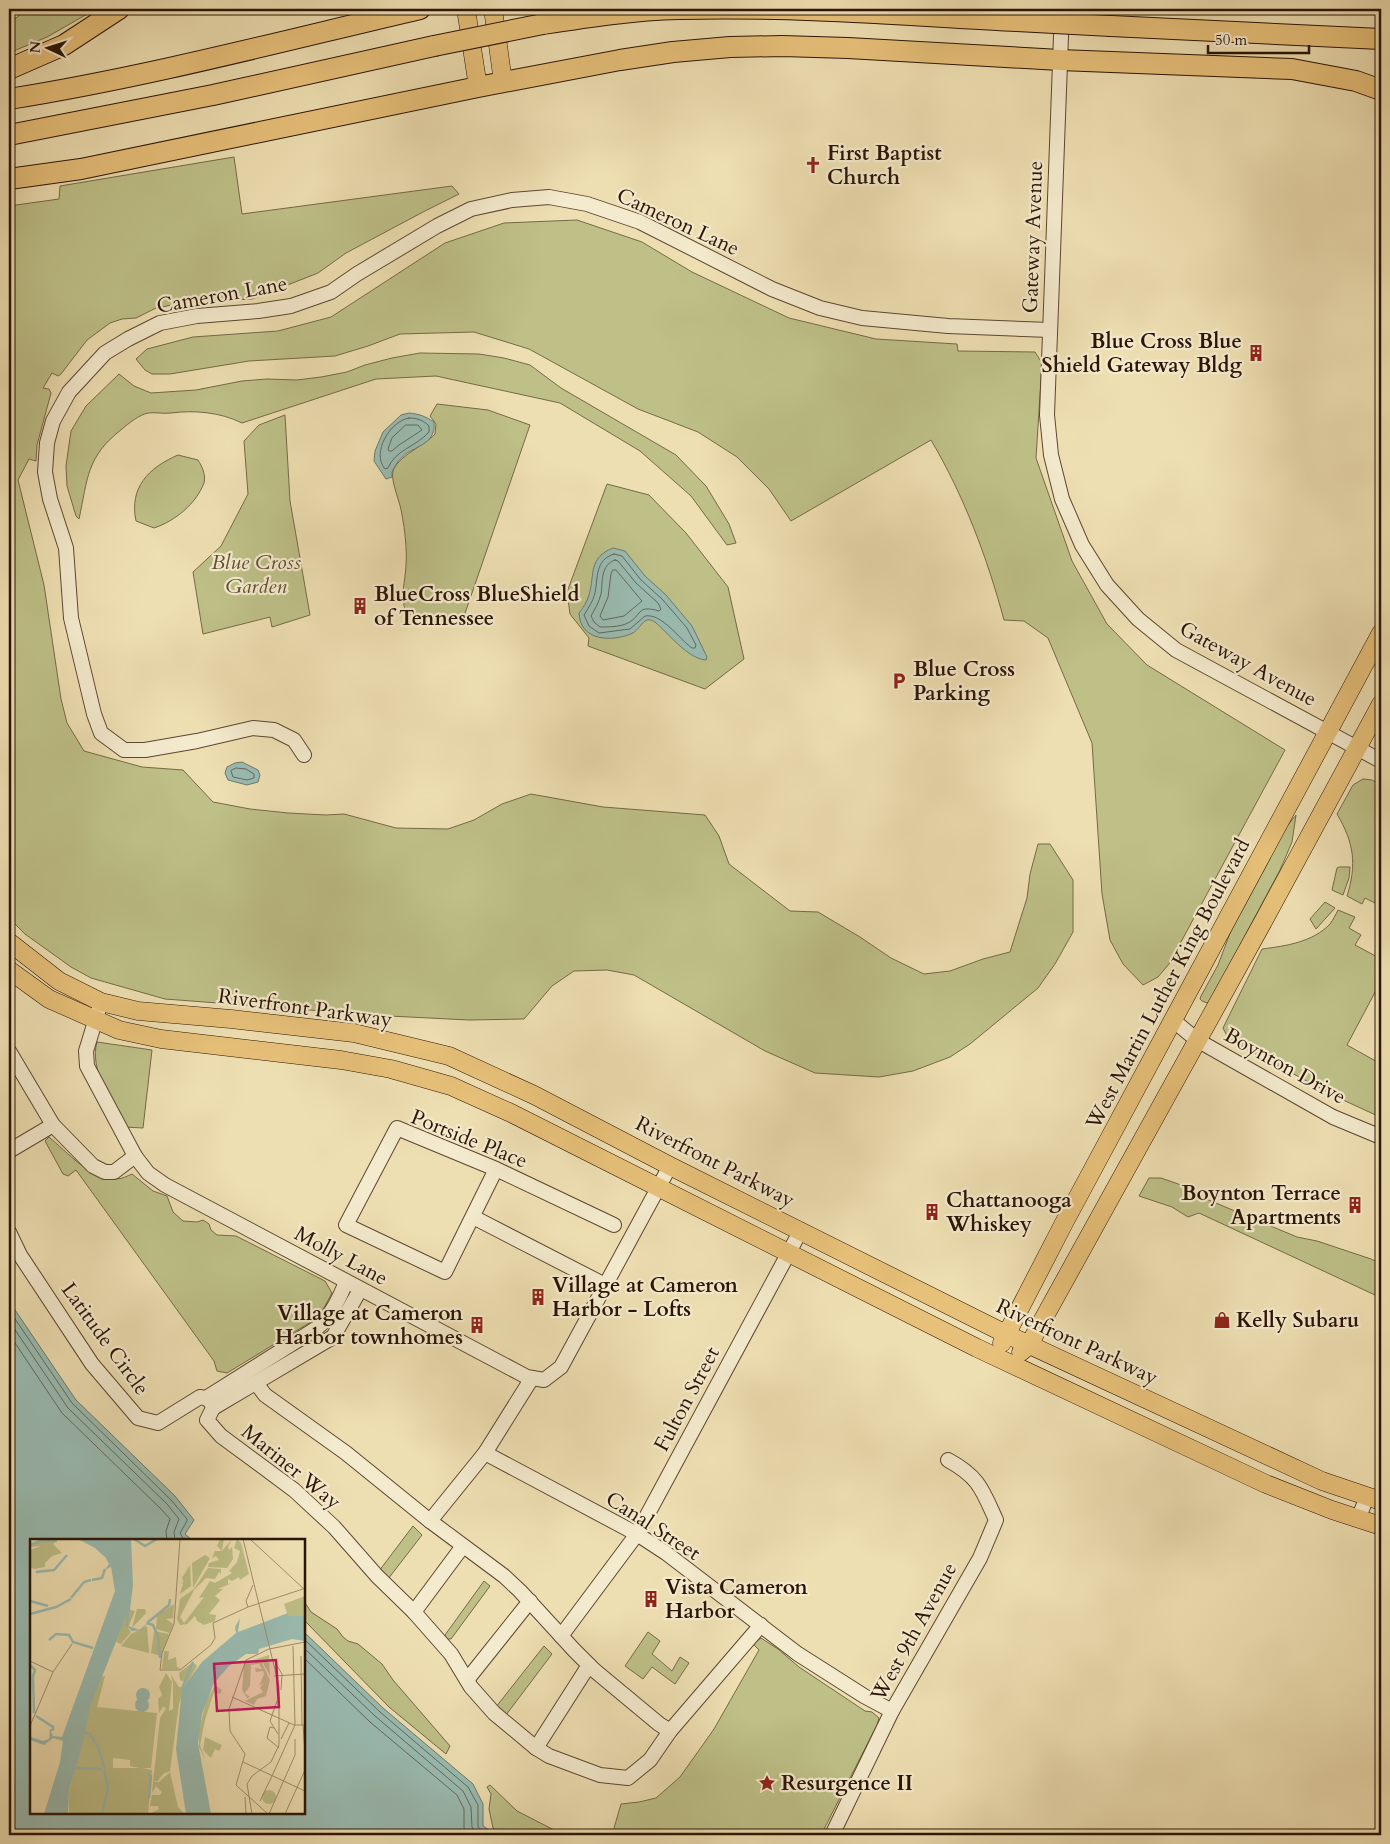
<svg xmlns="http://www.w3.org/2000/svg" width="1390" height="1844" viewBox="0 0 1390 1844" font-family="Cardo,serif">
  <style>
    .green { fill: #bec088; stroke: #746a46 }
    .water { fill: #9abcb2; stroke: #6e796d }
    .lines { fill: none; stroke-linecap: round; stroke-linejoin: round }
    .shore { stroke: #62685c; stroke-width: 1 }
    .minor-casing { stroke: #5c4730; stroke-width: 16 }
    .major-casing { stroke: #2b1405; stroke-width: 19 }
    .highway-casing { stroke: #2b1405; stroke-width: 22 }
    .minor { stroke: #f4eacd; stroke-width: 14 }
    .major { stroke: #e7c079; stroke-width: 18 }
    .highway { stroke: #e7c079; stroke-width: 20 }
    .highway-bridge-casing { stroke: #2b1405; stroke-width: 22; stroke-linecap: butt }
    .highway-bridge { stroke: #e7c079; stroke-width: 20 }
    .labels { text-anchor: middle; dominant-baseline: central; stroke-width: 4.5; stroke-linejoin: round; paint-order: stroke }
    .poi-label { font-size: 21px; font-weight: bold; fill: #2b1405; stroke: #f4eacd; text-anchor: start }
    .street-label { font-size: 21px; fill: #2b1405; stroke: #f4eacd }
    .park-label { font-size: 21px; font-style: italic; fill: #5e5033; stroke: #f4eacd }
    .inset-river { fill: none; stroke: #9abcb2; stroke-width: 2.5 }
    .inset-road { fill: none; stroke: #a08e6d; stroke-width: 1 }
    .view { fill: #c2185b; fill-opacity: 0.15; stroke: #c2185b; stroke-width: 2.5 }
    .inset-edge { fill: none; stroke: #2b1405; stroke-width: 2.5 }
  </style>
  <rect width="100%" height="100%" fill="#eedfb2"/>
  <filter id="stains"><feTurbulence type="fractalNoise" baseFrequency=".004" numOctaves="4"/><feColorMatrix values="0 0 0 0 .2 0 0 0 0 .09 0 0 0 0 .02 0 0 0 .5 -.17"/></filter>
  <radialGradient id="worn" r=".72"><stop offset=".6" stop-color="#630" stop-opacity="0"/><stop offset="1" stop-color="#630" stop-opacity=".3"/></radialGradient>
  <g class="green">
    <polygon points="28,9 96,9 47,37 9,53 9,23"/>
    <polygon points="234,157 242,214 452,186 459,194 423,212 346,253 318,273 252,299 194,301 156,308 136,318 122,319 110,323 87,340 61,374 58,376 52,373 43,388 49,389 51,393 37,445 36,461 29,459 18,480 44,585 61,699 67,723 84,751 142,767 183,770 213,802 250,809 288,813 326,815 344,814 396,828 448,829 474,820 502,804 531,794 603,807 705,815 719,836 729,864 790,911 818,912 860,937 891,958 924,974 950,971 983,959 1010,952 1027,898 1030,874 1038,844 1050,844 1073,880 1073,932 1055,964 1038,988 970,1044 950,1057 913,1071 879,1077 815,1073 765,1051 634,975 607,970 574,971 552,986 524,1019 469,1020 389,1016 165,999 91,978 71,967 25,934 9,918 9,206 59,199 60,186"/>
    <path d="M577,220L642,242L692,272L789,318L876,339L957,344L958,351L1035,352L1042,363L1036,458L1072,561L1107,624L1147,665L1285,750L1169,964L1158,977L1143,985L1123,964L1110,940L1102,894L1092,743L1048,638L1024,621L1004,620C987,557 964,496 931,440L791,521L769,489L737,457L698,432L638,409L529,349L474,332L400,334L368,346L335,356L249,361L170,374H152L145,370L136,359L147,349L193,337L278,331L331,317L445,243L504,223Z"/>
    <path d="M420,353L479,354L504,358L530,365L561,388L676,455L706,486L729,524L736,543L727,545L691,496L640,451L560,403L436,376L376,379L242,423C220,412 194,410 171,413C163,414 155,412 148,413C139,415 129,423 122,429C86,457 88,478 79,519L76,516L67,486L66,466L71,431L86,406L119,374L134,386L151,393L196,390L242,381L267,379L297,380L321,377L347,372L365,365L392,358Z"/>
    <path d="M437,404L488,410L530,425L463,619L406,614C400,593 405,585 406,565C407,549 405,531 402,515C401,504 390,480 393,471C398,456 424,446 435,434L436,424L430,416Z"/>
    <polygon points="285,415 290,501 310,615 272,627 270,617 203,634 193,572 221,546 248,494 244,441 259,425"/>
    <path d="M178,455L198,460C202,466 206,475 204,483C196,504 175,521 154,528L136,521C129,488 148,468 178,455Z"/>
    <polygon points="607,484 649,495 686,533 728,587 744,659 705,689 588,646 589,638 570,614 567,592"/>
    <path d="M1363,779L1372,780L1381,785V896L1377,904L1365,898L1362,904L1347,896C1357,864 1354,843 1337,814L1353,785Z"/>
    <polygon points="1296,815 1292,842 1280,870 1210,1001 1207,1003 1202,1001 1200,999 1201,996 1218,965 1232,928 1278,837"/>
    <polygon points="1339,867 1350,867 1349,878 1343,895 1332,890 1337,868"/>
    <polygon points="1325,902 1335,908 1316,929 1310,919"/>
    <path d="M1338,910L1355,917L1349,928L1361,935L1355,945L1381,959V981L1347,1045L1381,1064L1380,1117L1341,1099L1229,1040L1223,1028L1262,949C1286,946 1313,942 1330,924C1333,920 1336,914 1338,910Z"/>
    <path d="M97,1042L152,1050L143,1128L124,1127C112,1103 89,1069 97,1042Z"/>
    <path d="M49,1137C66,1151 93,1182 117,1179C122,1179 127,1176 132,1174L153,1191L167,1196L173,1212L183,1221L197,1222L203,1220L209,1224L211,1230L217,1235L236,1236L325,1281L332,1293L319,1317L227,1373L217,1371L214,1361L76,1170L68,1176L63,1174L45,1141Z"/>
    <polygon points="1149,1178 1161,1178 1181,1185 1199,1196 1297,1237 1317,1241 1371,1259 1381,1264 1381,1302 1375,1295 1199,1213 1188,1217 1172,1207 1139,1196"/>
    <polygon points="413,1526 422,1535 388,1579 379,1571"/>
    <polygon points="484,1581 490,1586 451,1639 447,1639 445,1635"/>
    <polygon points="304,1601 311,1612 337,1629 343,1637 348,1641 358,1644 382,1664 393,1680 450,1746 446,1754 389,1707 304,1620"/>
    <polygon points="648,1632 660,1641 652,1654 672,1671 680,1657 689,1663 675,1684 652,1667 643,1679 625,1666"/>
    <polygon points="761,1638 778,1649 799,1667 865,1711 872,1712 879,1718 877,1725 821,1835 612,1835 621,1804 639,1802 656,1798 680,1777 714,1729 759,1650 753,1644"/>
    <polygon points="544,1646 552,1654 506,1715 496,1707"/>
    <polygon points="490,1785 517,1811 560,1833 571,1835 502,1835 493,1828 489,1809 491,1794 487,1787"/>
  </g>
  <g class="water">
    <path d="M409,413C419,414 425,416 434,422C436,442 420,445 407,453C400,458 395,465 392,472V477L386,479L374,461L375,451L383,432L401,415Z"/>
    <path d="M613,548L625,551L645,576L666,595L692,626L707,657L706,660C688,659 668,633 655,622C653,621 650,619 647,620C642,622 638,630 633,633C613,642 580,642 579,613C583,608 587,602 589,595C595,574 588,558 613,548Z"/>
    <polygon points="242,762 258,770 260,775 258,782 247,785 228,780 225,773 227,767 235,763"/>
    <polygon points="9,1301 76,1400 175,1496 194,1520 185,1534 192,1540 31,1540 31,1813 304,1813 304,1632 383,1708 473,1784 483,1804 483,1826 496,1835 9,1835"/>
  </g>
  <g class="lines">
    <g class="shore">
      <path d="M409,418C417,418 423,420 429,426V432C416,447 396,449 388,468L385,469C371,453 390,421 409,418Z"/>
      <polygon points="406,425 418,425 422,430 399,445 392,451 389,451 388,449 392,438"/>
      <path d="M614,554L622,556L641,580L662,599L687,628L696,645L695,648H692C679,639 662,613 645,616L630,629L599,633L589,626L584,615C588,608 593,602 595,593C598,577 595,560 614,554Z"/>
      <path d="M615,560L618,561L636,583L658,603L661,609L659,611C636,604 642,616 628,623C620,627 608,627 600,627L594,622L591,616C595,609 599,602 601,594C603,582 600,565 615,560Z"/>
      <polygon points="613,570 616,570 642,601 624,616 603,620 600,616 608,597 611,574"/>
      <polygon points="236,768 246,769 254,774 254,778 247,780 233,777 231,771"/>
      <polyline points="9,1310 72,1403 171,1500 187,1519 187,1521 180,1533 184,1540"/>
      <polyline points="9,1321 68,1408 167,1504 179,1519 174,1532 175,1540"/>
      <polyline points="9,1334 62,1413 161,1509 170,1519 166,1531 167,1540"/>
      <polyline points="304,1639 380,1712 468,1787 478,1805 478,1827 487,1835"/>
      <polyline points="304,1648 375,1716 463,1791 471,1807 472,1827 476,1835"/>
      <polyline points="304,1658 370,1722 457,1795 464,1809 464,1828 467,1835"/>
    </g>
    <g class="minor-casing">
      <g id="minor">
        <polyline points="1062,9 1047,415 1051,455 1062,499 1082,545 1107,585 1138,619 1176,650 1381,761"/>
        <polyline points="304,755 294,740 274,730 253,728 197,741 145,750 124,750 101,733 94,714 71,618 66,548 50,499 45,472 47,443 53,421 69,392 105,353 128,339 160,323 197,316 258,311 291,306 331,292 357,274 437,226 471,209 512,200 549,197 587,204 640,222 772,289 820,308 862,318 948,326 1050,330"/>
        <polyline points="101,1002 86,1051 87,1066 135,1156 148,1173 165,1185 527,1377 544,1380 561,1367 670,1166"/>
        <polyline points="1174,1021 1197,1040 1333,1117 1381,1137"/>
        <polyline points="9,1051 53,1125 93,1166 105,1172 114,1172 135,1156"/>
        <polyline points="9,1151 53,1125"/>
        <polyline points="496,1169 445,1272 346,1225 397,1128 496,1169 614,1225"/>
        <polyline points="473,1217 605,1285"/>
        <path d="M9,1232L20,1255L92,1364L138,1418L158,1423L200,1397C208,1398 211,1401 213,1408L207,1420L221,1436L294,1490L334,1527L377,1576L414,1612L451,1654L471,1687L494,1713L536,1748L549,1756L600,1775L628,1778L650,1760L670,1731L761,1625"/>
        <polyline points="256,1383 265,1395 346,1453 430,1521 504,1576 520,1591 574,1650 594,1670 659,1724 670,1731"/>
        <path d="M206,1398L317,1328C331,1316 339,1299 346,1282"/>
        <polyline points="213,1408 333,1337 360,1290"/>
        <polyline points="485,1453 637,1534 666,1553 798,1654 864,1696 892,1711"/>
        <polyline points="1358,1519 1367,1497"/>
        <polyline points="430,1521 485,1453 532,1378"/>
        <polyline points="414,1612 463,1546"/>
        <polyline points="561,1636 637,1534 801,1230"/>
        <polyline points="467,1680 530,1601"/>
        <polyline points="536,1748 589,1665"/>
        <path d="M832,1835L892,1711L980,1558L996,1520C982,1489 979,1477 948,1460"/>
      </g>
    </g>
    <g class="major-casing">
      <g id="major">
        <polyline points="466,9 478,87"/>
        <polyline points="493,9 503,82"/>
        <polyline points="9,942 59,981 101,1002 138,1011 231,1019 354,1033 449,1056 534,1095 670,1166 1006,1334 1322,1481 1381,1501"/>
        <polyline points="9,970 49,999 119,1030 161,1039 341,1060 391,1069 451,1086 511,1113 977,1348 1266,1484 1332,1510 1381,1526"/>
        <polyline points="1002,1343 1065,1221 1381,633"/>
        <polyline points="1021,1352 1029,1345 1035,1334 1264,920 1381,704"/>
      </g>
    </g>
    <g class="highway-casing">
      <g id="highway">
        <path d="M543,24C588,17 634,10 679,9C791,6 904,15 1017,21"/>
        <polyline points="1111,26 1381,39"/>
        <polyline points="9,69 64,45 119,9"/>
        <path d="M9,99C147,77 283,41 420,9"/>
        <polyline points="9,135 213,95 434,46"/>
        <polyline points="9,179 81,169 478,87 620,60 673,52 730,47 782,46 848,48 1060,60 1292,69 1356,81 1381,90"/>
      </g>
    </g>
    <use href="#minor" class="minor"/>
    <use href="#major" class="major"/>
    <use href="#highway" class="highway"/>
    <g class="highway-bridge-casing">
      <g id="highway-bridge">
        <polyline points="1017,21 1111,26"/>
        <polyline points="434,46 543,24"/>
      </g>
    </g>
    <use href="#highway-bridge" class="highway-bridge"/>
  </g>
  <defs>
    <g id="church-bare" transform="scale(1.35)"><path d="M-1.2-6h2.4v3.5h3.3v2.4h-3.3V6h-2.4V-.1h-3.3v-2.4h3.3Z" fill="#8f2418" stroke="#f4eacd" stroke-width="2.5" paint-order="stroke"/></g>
    <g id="building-bare" transform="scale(1.35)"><path d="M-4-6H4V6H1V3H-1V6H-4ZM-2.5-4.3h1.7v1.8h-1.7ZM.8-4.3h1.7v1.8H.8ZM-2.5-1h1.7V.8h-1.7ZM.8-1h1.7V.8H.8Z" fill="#8f2418" stroke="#f4eacd" stroke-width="2.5" paint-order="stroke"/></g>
    <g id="parking-bare" transform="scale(1.35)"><path d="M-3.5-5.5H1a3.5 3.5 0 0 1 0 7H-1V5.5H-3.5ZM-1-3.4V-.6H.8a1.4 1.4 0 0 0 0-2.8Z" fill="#8f2418" stroke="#f4eacd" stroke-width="2.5" paint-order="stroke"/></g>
    <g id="shop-bare" transform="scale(1.35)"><path d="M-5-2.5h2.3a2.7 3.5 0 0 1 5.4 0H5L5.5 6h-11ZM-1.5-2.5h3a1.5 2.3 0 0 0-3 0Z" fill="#8f2418" stroke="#f4eacd" stroke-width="2.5" paint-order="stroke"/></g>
    <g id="sight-bare" transform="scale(1.35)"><path d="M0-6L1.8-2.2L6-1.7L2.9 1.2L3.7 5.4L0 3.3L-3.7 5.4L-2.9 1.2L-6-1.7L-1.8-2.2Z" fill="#8f2418" stroke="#f4eacd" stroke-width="2.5" paint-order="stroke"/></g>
  </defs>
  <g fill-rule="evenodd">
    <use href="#church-bare" x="813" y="165"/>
    <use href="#building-bare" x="1256" y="353"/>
    <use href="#building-bare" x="360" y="606"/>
    <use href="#parking-bare" x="899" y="681"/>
    <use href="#building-bare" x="1355" y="1205"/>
    <use href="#building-bare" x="932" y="1212"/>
    <use href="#building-bare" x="538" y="1297"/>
    <use href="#shop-bare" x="1222" y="1320"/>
    <use href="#building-bare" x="477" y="1325"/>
    <use href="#building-bare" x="651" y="1599"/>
    <use href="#sight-bare" x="767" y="1783"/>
  </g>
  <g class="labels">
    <g class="poi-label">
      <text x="827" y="153">First Baptist<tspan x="827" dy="24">Church</tspan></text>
      <text x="1242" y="341" text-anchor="end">Blue Cross Blue<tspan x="1242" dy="24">Shield Gateway Bldg</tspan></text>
      <text x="374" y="594">BlueCross BlueShield<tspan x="374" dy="24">of Tennessee</tspan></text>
      <text x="913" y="669">Blue Cross<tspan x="913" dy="24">Parking</tspan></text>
      <text x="1341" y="1193" text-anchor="end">Boynton Terrace<tspan x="1341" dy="24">Apartments</tspan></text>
      <text x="946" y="1200">Chattanooga<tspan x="946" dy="24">Whiskey</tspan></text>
      <text x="552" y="1285">Village at Cameron<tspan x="552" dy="24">Harbor - Lofts</tspan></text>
      <text x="463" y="1313" text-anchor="end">Village at Cameron<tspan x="463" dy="24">Harbor townhomes</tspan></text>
      <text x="1236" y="1320">Kelly Subaru</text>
      <text x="665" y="1587">Vista Cameron<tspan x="665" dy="24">Harbor</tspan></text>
      <text x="781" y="1783">Resurgence II</text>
    </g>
    <g class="street-label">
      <text transform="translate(678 222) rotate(25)">Cameron Lane</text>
      <text transform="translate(1033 237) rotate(-88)">Gateway Avenue</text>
      <text transform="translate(222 295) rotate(-10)">Cameron Lane</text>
      <text transform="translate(1248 664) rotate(29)">Gateway Avenue</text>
      <text transform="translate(1168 984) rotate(-62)">West Martin Luther King Boulevard</text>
      <text transform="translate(305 1008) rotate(8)">Riverfront Parkway</text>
      <text transform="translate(1285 1066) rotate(29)">Boynton Drive</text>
      <text transform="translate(469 1139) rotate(22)">Portside Place</text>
      <text transform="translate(715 1162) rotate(27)">Riverfront Parkway</text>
      <text transform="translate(341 1256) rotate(28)">Molly Lane</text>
      <text transform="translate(105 1339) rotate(54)">Latitude Circle</text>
      <text transform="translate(1077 1342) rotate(25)">Riverfront Parkway</text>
      <text transform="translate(687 1399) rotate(-62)">Fulton Street</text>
      <text transform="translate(291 1467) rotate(39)">Mariner Way</text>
      <text transform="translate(653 1526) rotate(33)">Canal Street</text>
      <text transform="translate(914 1632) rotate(-61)">West 9th Avenue</text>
    </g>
    <g class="park-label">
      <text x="256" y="562">Blue Cross<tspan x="256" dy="24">Garden</tspan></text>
    </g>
  </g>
  <g transform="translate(30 1539)">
    <rect width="275" height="275" fill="#eedfb2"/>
    <path d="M10,0L27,1L23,5L32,14L22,17L15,24V28L4,30L0,28V11L11,7L0,8ZM190,0H194L192,12L202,0L198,8L199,11L202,8L203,20L197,29L178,28L179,24L189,21L186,17L182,19L185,12H192L187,7ZM207,0L211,4L219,35L210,41L209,38L202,42L198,40V45L202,44L188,50H193L185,57L190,61L179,75L186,76L185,82L174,86L167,82L165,77L157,85L150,86L147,80L150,60L164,50L178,29L191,30V35L189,33L185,40L176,39L164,51L150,78L154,84L174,58L169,59L180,42L185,44L202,34L199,32L207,23L210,12L204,9ZM175,16L180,19L163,49L162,24ZM160,26L161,47L150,55L153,45L150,43L154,44L152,39ZM275,57V77H258L254,65ZM144,65L143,79L136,80L143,85L140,94L126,90L127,76ZM98,70L105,72L98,89L101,93L91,105L86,103ZM107,70H115L116,74L102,89ZM117,87L119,114L91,107L101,95ZM124,92L139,95L131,117L121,114ZM134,112H139L138,121L146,118L147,128L151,130H132ZM239,116L240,137L233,124L221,126L220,147L215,154L220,158L217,159L212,151L214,124ZM163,123L167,127L157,144L150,141L149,134ZM232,124L240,141L236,157L227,160L224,166L215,162L233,153L230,149L233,144L229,147L234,135L233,132L226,133L225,129L232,130L229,125ZM136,134L142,143L139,172L143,170V144L141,136L149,148H155L149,165L140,232L133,235L128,242L123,243L130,179L136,169L133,168L129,174L128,160L132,156L129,148ZM75,137L67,168L127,174L121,229H112L122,231L118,275H39V253L59,169L72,138ZM83,219L100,221V227L109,229H83ZM187,142L185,146L192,151L190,155L184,153L175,181L170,206L175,220L169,208V191L176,163ZM175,198L192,206L189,212L185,210L181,219L173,211ZM140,233L148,268L155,275H120L129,270L128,267H120L122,256H130L132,253L126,247L122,254L123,243H129ZM232 258a7 7 0 1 1 14 0a7 7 0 1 1-14 0Z" fill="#bec088" fill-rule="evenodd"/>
    <path d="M48,0H101L103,46L98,87L110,91L118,83L112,91L102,92L96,86L97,75L60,168L52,207L39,251L38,275H14L30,223L33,202L23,199L14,206L0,201L1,198L13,202L19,200L20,190L24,191L21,193L23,197L32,198L85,52L81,28L75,31L79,25L76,19L65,9ZM258,74V77H275V102L262,100L229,110L228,115H216L199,127L184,144L172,175L168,204L181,275H156L146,210L152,150L172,123L206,94L205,88L210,79L208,93ZM106 156a7 7 0 1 1 14 0a7 7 0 1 1-14 0ZM105 166a7 7 0 1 1 14 0a7 7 0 1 1-14 0Z" fill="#9abcb2"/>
    <path class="inset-river" d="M104,0L115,7L127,0M0,6L10,2H27M6,33L24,31L37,16M62,41L72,39L75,30M41,59L54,43L61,41M0,62L18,67M0,75L26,68L41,60M117,84L139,66L140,60M117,84L123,86L128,97L130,119M19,101L26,95L39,96L43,103L63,109M0,126L5,131L3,137L4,174M152,150L163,123M6,177L23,188V191M55,194L60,195L68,208L75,230M44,229L72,230M118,235L121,237L119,259M72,275L78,249L74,231"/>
    <path class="inset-road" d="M150,0L144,85L132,114L130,131H150L181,106L185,99L183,84L218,68L273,50M213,0L249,147V206L241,223L222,237L217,245L222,275M220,0L275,51M218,68L216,62L223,46M263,107L265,186M271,117L272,186M0,122L23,133M246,125L252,135L251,151M244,137L275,135M202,158L264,186H275M247,162L240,182L248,195M273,186L275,213M0,187L23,133L42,105M237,199L249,209M237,199L240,188L244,189M251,200L259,184M213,223L275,252M242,237L265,186M215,258L216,275M230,262L242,237M238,275L206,246L215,215L200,192L199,170L216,121L239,110L275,103M239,275L265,216V200M255,275L275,231"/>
    <path class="view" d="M246,121L249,168L187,172L184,125Z"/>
    <rect width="275" height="275" class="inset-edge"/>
  </g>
  <rect width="1390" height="1844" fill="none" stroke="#eedfb2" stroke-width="30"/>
  <rect x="10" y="10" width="1370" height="1824" fill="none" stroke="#2b1405" stroke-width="2.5"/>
  <rect x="15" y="15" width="1360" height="1814" fill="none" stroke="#2b1405"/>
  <g transform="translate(48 48) rotate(274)" stroke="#f4eacd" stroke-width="4" paint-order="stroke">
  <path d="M0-4L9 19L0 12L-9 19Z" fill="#2b1405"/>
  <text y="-8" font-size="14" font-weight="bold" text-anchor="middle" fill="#2b1405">N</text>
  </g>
  <path d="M1208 45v8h101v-8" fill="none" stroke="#2b1405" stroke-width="2.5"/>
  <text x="1215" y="45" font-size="15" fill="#2b1405" stroke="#f4eacd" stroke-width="4" paint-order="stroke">50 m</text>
  <rect width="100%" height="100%" filter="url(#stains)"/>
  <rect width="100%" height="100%" fill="url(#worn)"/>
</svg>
